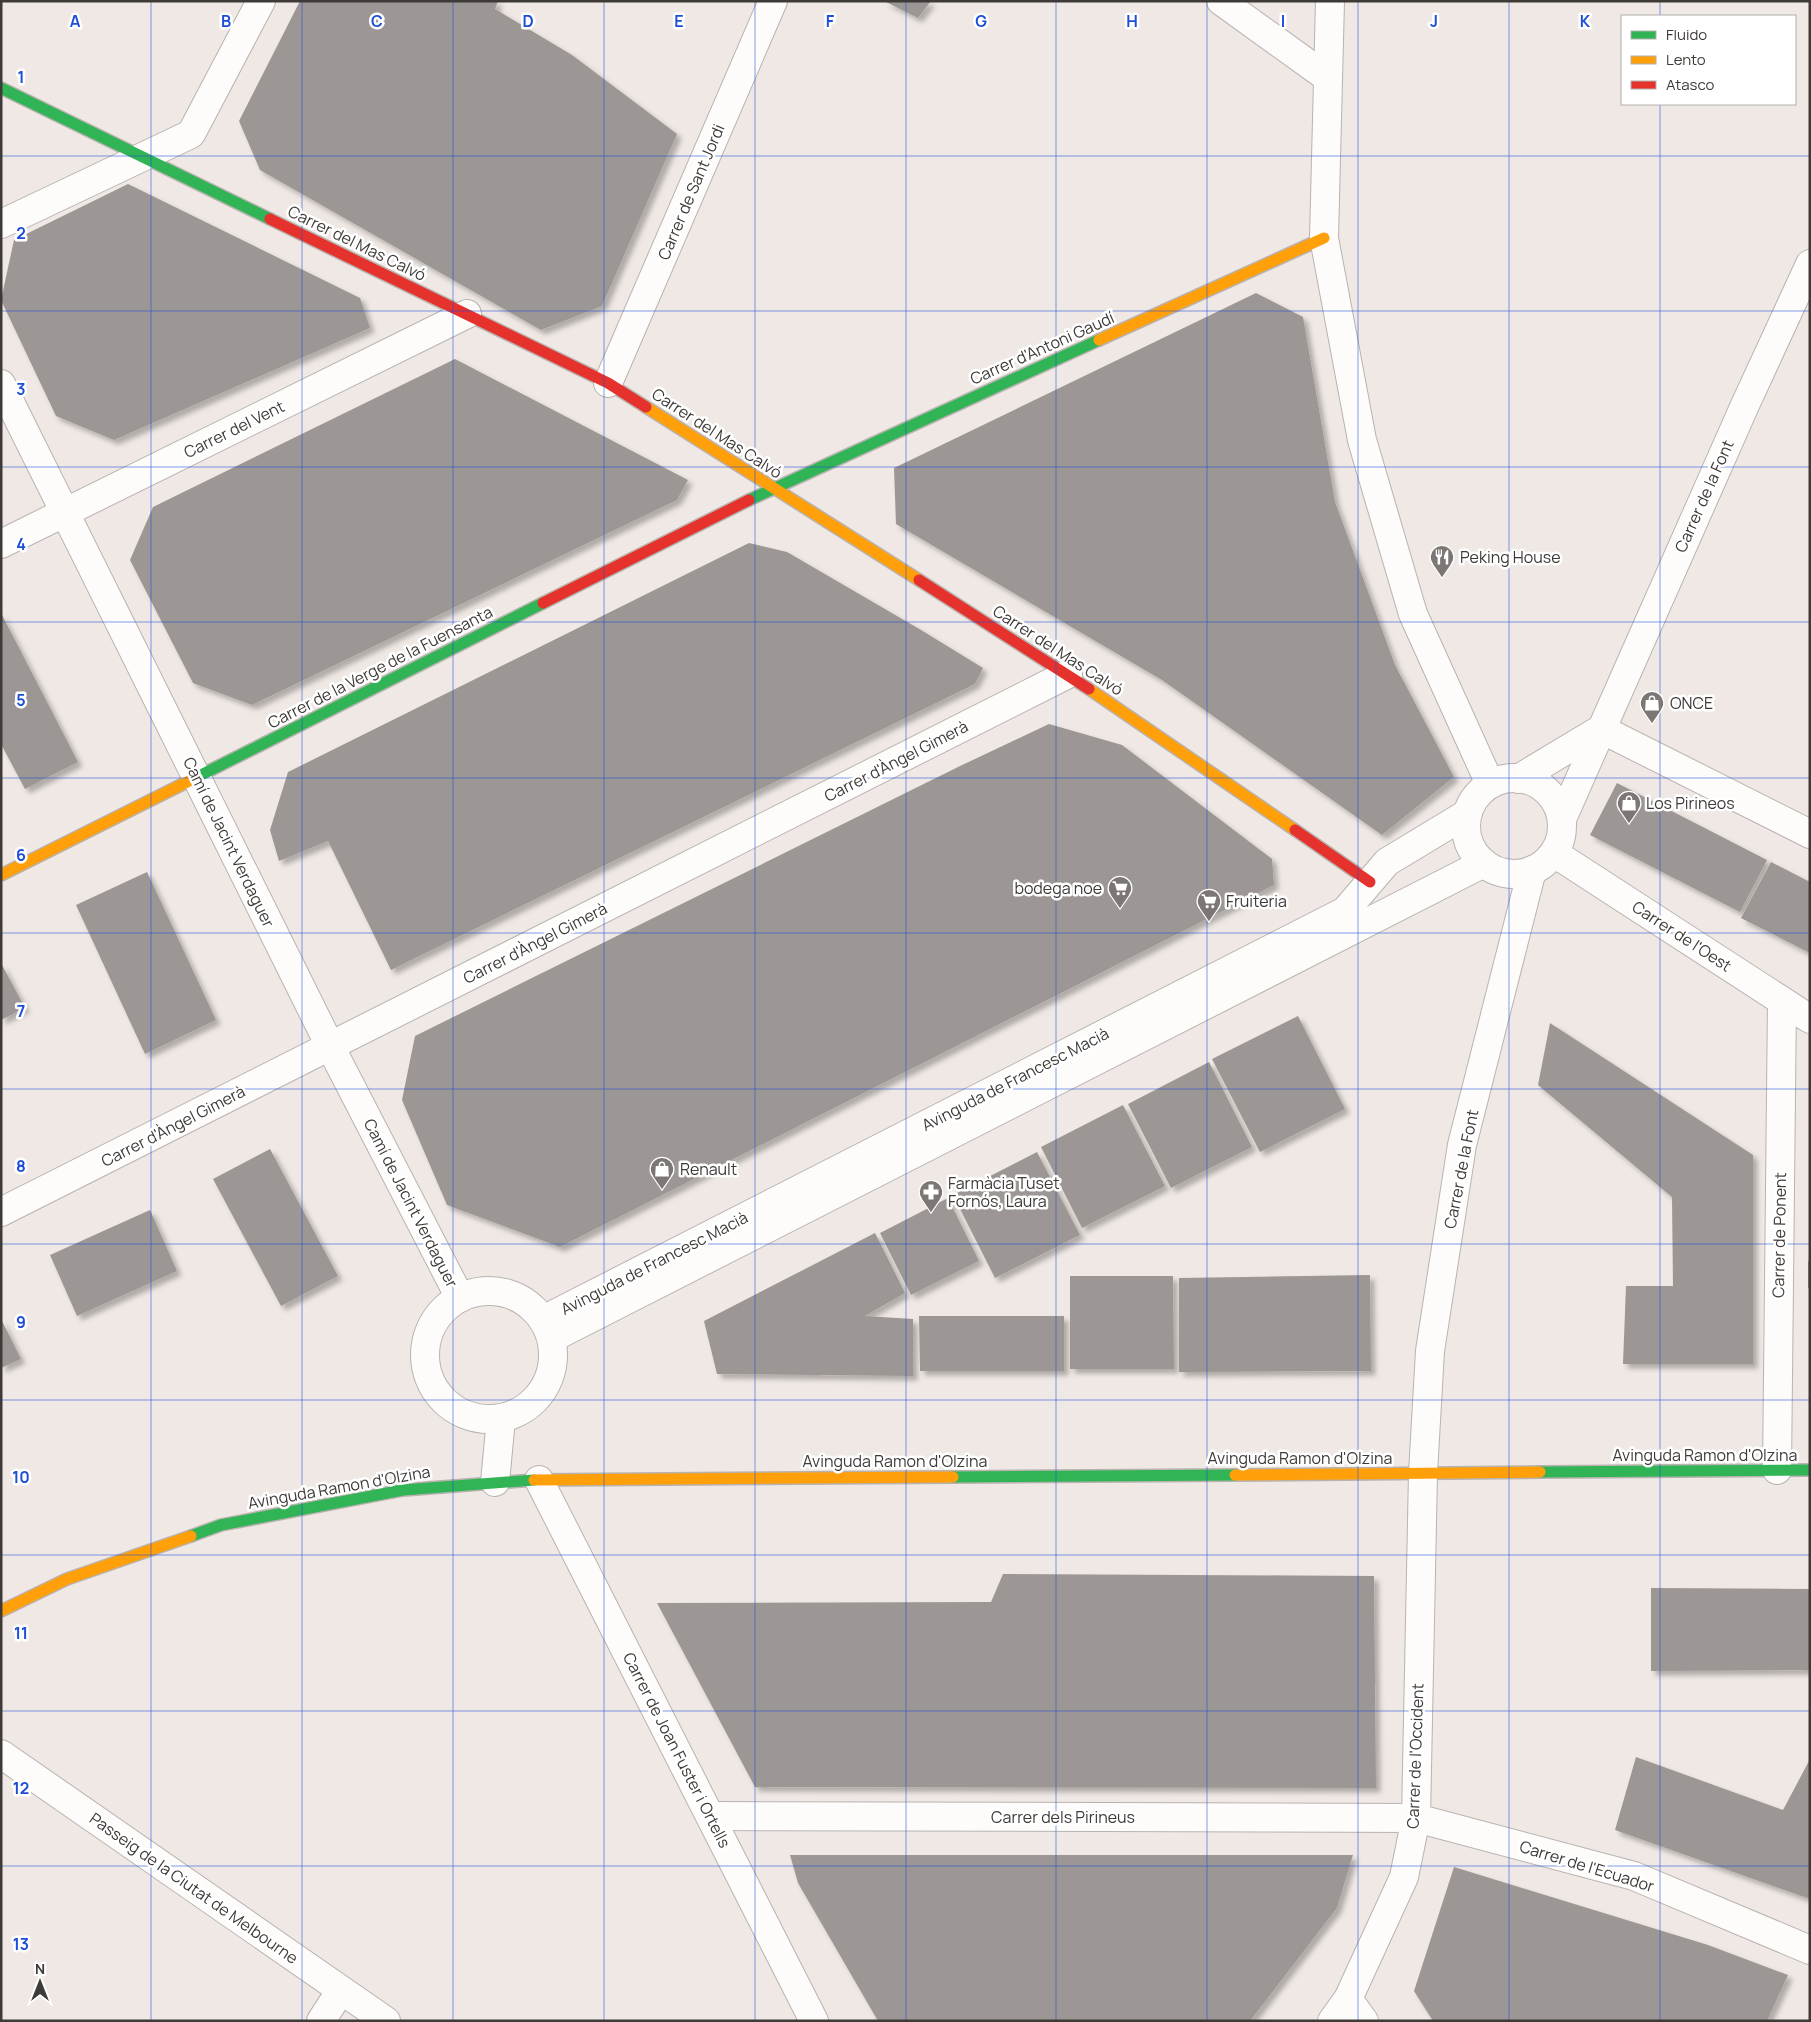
<svg xmlns="http://www.w3.org/2000/svg" width="1811" height="2022" viewBox="0 0 1811 2022" font-family="Manrope,sans-serif">
  <style>
    .building { fill: #9c9794; filter: url(#shadow) }
    .lines { fill: none; stroke-linecap: round; stroke-linejoin: round }
    .street-casing { stroke: #b9b3b0; stroke-width: 30 }
    .fast-casing { stroke: #b9b3b0; stroke-width: 14 }
    .slow-casing { stroke: #b9b3b0; stroke-width: 14 }
    .jam-casing { stroke: #b9b3b0; stroke-width: 14 }
    .street { stroke: #fdfcfb; stroke-width: 28 }
    .fast { stroke: #30b455; stroke-width: 11 }
    .slow { stroke: #ff9f0a; stroke-width: 11 }
    .jam { stroke: #e5322d; stroke-width: 11 }
    .grid { fill: none; stroke: #1d4ed8; stroke-width: 1; stroke-opacity: 0.55 }
    .labels { text-anchor: middle; dominant-baseline: central; stroke-width: 5; stroke-linejoin: round; paint-order: stroke }
    .street-label { font-size: 16px; fill: #3e3a37; stroke: #fff }
    .poi-label { font-size: 16px; fill: #3e3a37; stroke: #fff; text-anchor: start }
    .grid-label { font-size: 16px; text-anchor: middle; font-weight: bold; fill: #1d4ed8; stroke: #fff; stroke-width: 5; stroke-linejoin: round; paint-order: stroke }
  </style>
  <defs>
    <filter id="shadow"><feDropShadow dx="4.5" dy="4.5" stdDeviation="2.5" flood-color="#0004"/></filter>
  </defs>
  <rect width="100%" height="100%" fill="#efe8e4"/>
  <g class="building">
    <polygon points="300,1 498,1 495,9 572,55 677,134 602,306 541,330 260,170 239,121"/>
    <polygon points="884,1 931,1 918,18"/>
    <polygon points="128,184 360,298 370,328 114,440 56,416 1,300 14,240"/>
    <polygon points="1256,293 1303,317 1335,502 1395,665 1454,777 1382,835 1162,680 896,524 894,468"/>
    <polygon points="455,359 688,480 677,500 252,705 193,683 130,560 153,507"/>
    <polygon points="749,543 787,552 921,630 983,668 975,684 391,970 328,841 279,861 270,830 288,772"/>
    <polygon points="1,613 78,762 25,789 1,744"/>
    <polygon points="1049,724 1122,745 1272,859 1274,885 560,1247 447,1205 402,1100 415,1036 958,767"/>
    <polygon points="1617,783 1767,860 1740,912 1590,835"/>
    <polygon points="1771,862 1810,882 1810,953 1741,918"/>
    <polygon points="147,872 216,1020 145,1054 76,905"/>
    <polygon points="1,963 25,1008 1,1020"/>
    <polygon points="1298,1016 1345,1109 1260,1152 1212,1059"/>
    <polygon points="1550,1023 1753,1155 1753,1364 1623,1364 1626,1286 1673,1286 1672,1197 1538,1085"/>
    <polygon points="1209,1062 1252,1147 1171,1188 1128,1104"/>
    <polygon points="1123,1105 1165,1186 1082,1228 1041,1147"/>
    <polygon points="270,1149 338,1276 281,1306 213,1179"/>
    <polygon points="1037,1152 1080,1235 995,1278 953,1195"/>
    <polygon points="948,1198 979,1261 911,1295 880,1233"/>
    <polygon points="150,1210 177,1271 77,1316 50,1255"/>
    <polygon points="875,1233 905,1293 865,1316 913,1319 913,1376 717,1374 704,1321"/>
    <polygon points="1810,1260 1810,1288 1808,1288 1808,1261"/>
    <polygon points="1370,1275 1371,1371 1179,1372 1179,1278"/>
    <polygon points="1070,1276 1173,1276 1174,1369 1070,1369"/>
    <polygon points="919,1316 1064,1316 1064,1371 920,1371"/>
    <polygon points="1,1319 21,1359 1,1368"/>
    <polygon points="1003,1574 1374,1576 1376,1788 755,1787 657,1603 991,1602"/>
    <polygon points="1651,1588 1810,1589 1810,1670 1651,1671"/>
    <polygon points="1636,1757 1783,1810 1810,1759 1810,1899 1615,1830"/>
    <polygon points="790,1855 1353,1855 1337,1908 1250,2021 878,2021 798,1883"/>
    <polygon points="1454,1867 1708,1945 1788,1975 1767,2021 1433,2021 1414,1991"/>
  </g>
  <g class="lines">
    <g class="street-casing">
      <g id="street">
        <polyline points="1221,1 1328,78"/>
        <polyline points="1330,1 1324,238 1362,440 1413,614 1490,784"/>
        <polyline points="1,224 191,134 261,1"/>
        <polyline points="608,383 773,1"/>
        <polyline points="1,384 330,1046 460,1298"/>
        <polyline points="1,544 467,314"/>
        <polyline points="1601,729 1810,834"/>
        <circle cx="1514" cy="826" r="48"/>
        <polyline points="1518,779 1601,729"/>
        <polyline points="1562,819 1745,405 1810,264"/>
        <polyline points="1554,853 1810,1019"/>
        <polyline points="1,1212 1068,674"/>
        <circle cx="489" cy="1355" r="64"/>
        <polyline points="543,1320 1345,911 1387,862 1468,813"/>
        <polyline points="552,1338 1484,863"/>
        <polyline points="1777,1470 1782,1001"/>
        <polyline points="539,1480 814,2021"/>
        <polyline points="495,1482 501,1419"/>
        <polyline points="1,1754 386,2021"/>
        <polyline points="711,1816 1416,1818 1634,1876 1810,1950"/>
        <polyline points="1348,1999 1364,2021"/>
        <polyline points="321,2021 341,1990"/>
        <polyline points="1332,2021 1348,1999 1404,1877 1416,1818 1423,1473 1430,1351 1462,1145 1532,870"/>
      </g>
    </g>
    <g class="fast-casing">
      <g id="fast">
        <polyline points="1,88 270,219"/>
        <polyline points="749,500 1099,340"/>
        <polyline points="191,780 543,603"/>
        <polyline points="1540,1472 1810,1470"/>
        <polyline points="953,1477 1235,1475"/>
        <polyline points="191,1536 221,1525 403,1490 534,1480"/>
      </g>
    </g>
    <g class="slow-casing">
      <g id="slow">
        <polyline points="1099,340 1324,238"/>
        <polyline points="646,407 919,580"/>
        <polyline points="1089,689 1295,830"/>
        <polyline points="1,875 191,780"/>
        <polyline points="1235,1475 1540,1472"/>
        <polyline points="534,1480 953,1477"/>
        <polyline points="1,1611 67,1579 191,1536"/>
      </g>
    </g>
    <g class="jam-casing">
      <g id="jam">
        <polyline points="270,219 608,383 646,407"/>
        <polyline points="919,580 1089,689"/>
        <polyline points="543,603 749,500"/>
        <polyline points="1295,830 1370,882"/>
      </g>
    </g>
    <use href="#street" class="street"/>
    <use href="#fast" class="fast"/>
    <use href="#slow" class="slow"/>
    <use href="#jam" class="jam"/>
  </g>
  <path class="grid" d="M151,1V2021M302,1V2021M453,1V2021M604,1V2021M755,1V2021M906,1V2021M1056,1V2021M1207,1V2021M1358,1V2021M1509,1V2021M1660,1V16M1660,104V2021M1,156H1810M1,311H1810M1,467H1810M1,622H1810M1,778H1810M1,933H1810M1,1089H1810M1,1244H1810M1,1400H1810M1,1555H1810M1,1711H1810M1,1866H1810"/>
  <defs>
    <g id="restaurant-pin" transform="scale(1.25)"><path d="M0 17L-7.5 6A9.5 9.5 0 1 1 7.5 6Z" fill="#7c7774" stroke="#fff"/><path d="M-5-6h1v4h1v-4h1v4h1v-4h1v5L-1.5 .5V6h-2V.5L-5-1ZM5-6V6H3V1.5H1.5Q1.5-4 5-6Z" fill="#fff"/></g>
    <g id="shop-pin" transform="scale(1.25)"><path d="M0 17L-7.5 6A9.5 9.5 0 1 1 7.5 6Z" fill="#7c7774" stroke="#fff"/><path d="M-5-2.5h2.3a2.7 3.5 0 0 1 5.4 0H5L5.5 6h-11ZM-1.5-2.5h3a1.5 2.3 0 0 0-3 0Z" fill="#fff"/></g>
    <g id="supermarket-pin" transform="scale(1.25)"><path d="M0 17L-7.5 6A9.5 9.5 0 1 1 7.5 6Z" fill="#7c7774" stroke="#fff"/><path d="M-6-5.5h2.5l.6 2H6L4.5 2H-2.5L-4.4-4H-6ZM-1.5 3.2a1.3 1.3 0 1 0 .1 0ZM3 3.2a1.3 1.3 0 1 0 .1 0Z" fill="#fff"/></g>
    <g id="pharmacy-pin" transform="scale(1.25)"><path d="M0 17L-7.5 6A9.5 9.5 0 1 1 7.5 6Z" fill="#7c7774" stroke="#fff"/><path d="M-2-6h4v4h4v4h-4v4h-4v-4h-4v-4h4Z" fill="#fff"/></g>
  </defs>
  <g fill-rule="evenodd">
    <use href="#restaurant-pin" x="1442" y="557"/>
    <use href="#shop-pin" x="1652" y="703"/>
    <use href="#shop-pin" x="1629" y="803"/>
    <use href="#supermarket-pin" x="1120" y="888"/>
    <use href="#supermarket-pin" x="1209" y="901"/>
    <use href="#shop-pin" x="662" y="1169"/>
    <use href="#pharmacy-pin" x="931" y="1192"/>
  </g>
  <g class="labels">
    <g class="street-label">
      <text transform="translate(691 192) rotate(-67)">Carrer de Sant Jordi</text>
      <text transform="translate(357 243) rotate(26)">Carrer del Mas Calvó</text>
      <text transform="translate(1042 348) rotate(-24)">Carrer d'Antoni Gaudí</text>
      <text transform="translate(234 429) rotate(-26)">Carrer del Vent</text>
      <text transform="translate(717 433) rotate(33)">Carrer del Mas Calvó</text>
      <text transform="translate(1704 496) rotate(-66)">Carrer de la Font</text>
      <text transform="translate(1058 650) rotate(33)">Carrer del Mas Calvó</text>
      <text transform="translate(380 667) rotate(-27)">Carrer de la Verge de la Fuensanta</text>
      <text transform="translate(896 761) rotate(-27)">Carrer d'Àngel Gimerà</text>
      <text transform="translate(229 842) rotate(64)">Camí de Jacint Verdaguer</text>
      <text transform="translate(1682 936) rotate(33)">Carrer de l'Oest</text>
      <text transform="translate(535 943) rotate(-27)">Carrer d'Àngel Gimerà</text>
      <text transform="translate(1015 1079) rotate(-27)">Avinguda de Francesc Macià</text>
      <text transform="translate(173 1126) rotate(-27)">Carrer d'Àngel Gimerà</text>
      <text transform="translate(1461 1169) rotate(-79)">Carrer de la Font</text>
      <text transform="translate(411 1203) rotate(63)">Camí de Jacint Verdaguer</text>
      <text transform="translate(1779 1235) rotate(-89)">Carrer de Ponent</text>
      <text transform="translate(654 1263) rotate(-27)">Avinguda de Francesc Macià</text>
      <text x="1705" y="1455">Avinguda Ramon d'Olzina</text>
      <text x="1300" y="1458">Avinguda Ramon d'Olzina</text>
      <text x="895" y="1461">Avinguda Ramon d'Olzina</text>
      <text transform="translate(339 1487) rotate(-10)">Avinguda Ramon d'Olzina</text>
      <text transform="translate(677 1750) rotate(63)">Carrer de Joan Fuster i Ortells</text>
      <text transform="translate(1415 1756) rotate(-88)">Carrer de l'Occident</text>
      <text x="1063" y="1817">Carrer dels Pirineus</text>
      <text transform="translate(1587 1866) rotate(17)">Carrer de l'Ecuador</text>
      <text transform="translate(194 1888) rotate(35)">Passeig de la Ciutat de Melbourne</text>
    </g>
    <g class="poi-label">
      <text x="1460" y="557">Peking House</text>
      <text x="1670" y="703">ONCE</text>
      <text x="1646" y="803">Los Pirineos</text>
      <text x="1102" y="888" text-anchor="end">bodega noe</text>
      <text x="1226" y="901">Fruiteria</text>
      <text x="680" y="1169">Renault</text>
      <text x="948" y="1183">Farmàcia Tuset<tspan x="948" dy="18">Fornós, Laura</tspan></text>
    </g>
  </g>
  <g class="grid-label">
    <text x="75" y="27">A</text>
    <text x="226" y="27">B</text>
    <text x="377" y="27">C</text>
    <text x="528" y="27">D</text>
    <text x="679" y="27">E</text>
    <text x="830" y="27">F</text>
    <text x="981" y="27">G</text>
    <text x="1132" y="27">H</text>
    <text x="1283" y="27">I</text>
    <text x="1434" y="27">J</text>
    <text x="1585" y="27">K</text>
    <text x="21" y="83">1</text>
    <text x="21" y="239">2</text>
    <text x="21" y="395">3</text>
    <text x="21" y="550">4</text>
    <text x="21" y="706">5</text>
    <text x="21" y="861">6</text>
    <text x="21" y="1017">7</text>
    <text x="21" y="1172">8</text>
    <text x="21" y="1328">9</text>
    <text x="21" y="1483">10</text>
    <text x="21" y="1639">11</text>
    <text x="21" y="1794">12</text>
    <text x="21" y="1950">13</text>
  </g>
  <rect width="1811" height="2022" fill="none" stroke="#3e3a37" stroke-width="5"/>
  <rect x="1621" y="15" width="175" height="90" fill="#ffffff" stroke="#b2b0af"/>
  <rect x="1631" y="31" width="25" height="8" fill="#30b455" stroke="#b2b0af"/>
  <text x="1666" y="40" font-size="15" fill="#3e3a37">Fluido</text>
  <rect x="1631" y="56" width="25" height="8" fill="#ff9f0a" stroke="#b2b0af"/>
  <text x="1666" y="65" font-size="15" fill="#3e3a37">Lento</text>
  <rect x="1631" y="81" width="25" height="8" fill="#e5322d" stroke="#b2b0af"/>
  <text x="1666" y="90" font-size="15" fill="#3e3a37">Atasco</text>
  <g transform="translate(40 1982)" stroke="#ffffff" stroke-width="4" paint-order="stroke">
  <path d="M0-4L9 19L0 12L-9 19Z" fill="#3e3a37"/>
  <text y="-8" font-size="14" font-weight="bold" text-anchor="middle" fill="#3e3a37">N</text>
  </g>
</svg>
